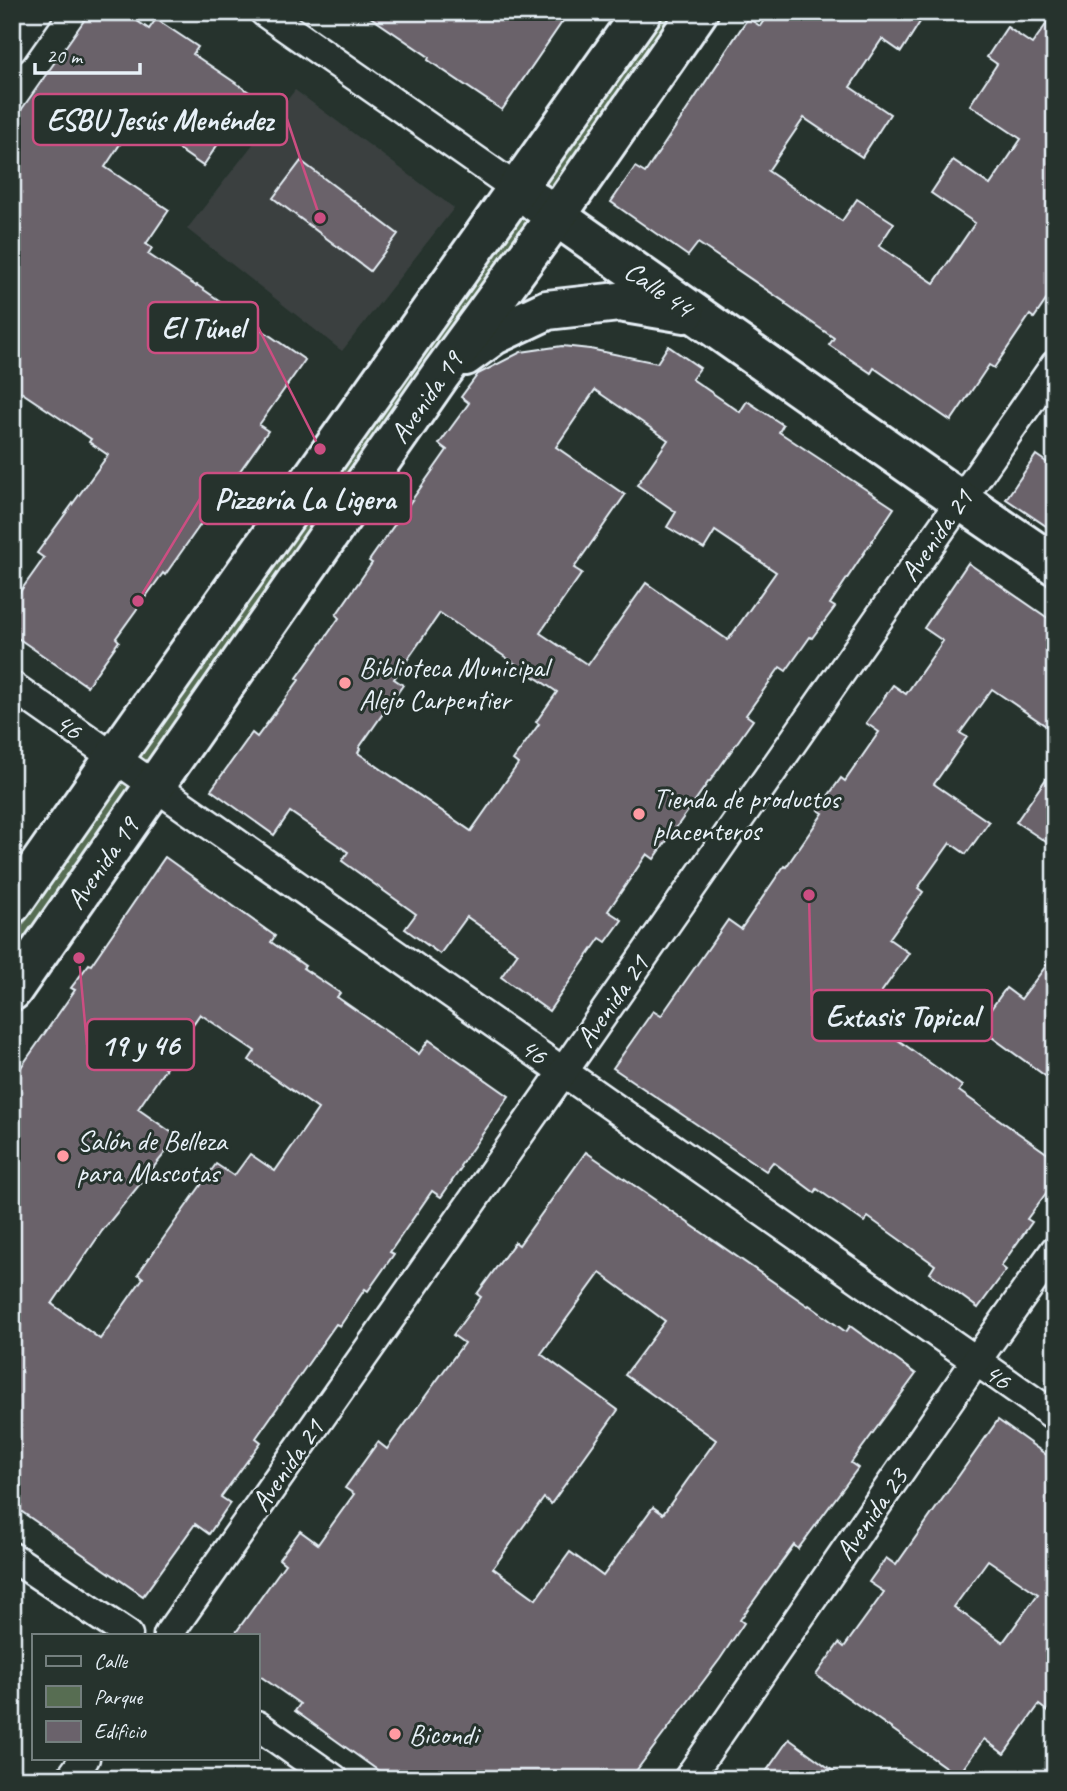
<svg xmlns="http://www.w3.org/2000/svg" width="1067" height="1791" viewBox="0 0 1067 1791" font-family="Caveat,sans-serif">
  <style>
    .built { fill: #3a4140 }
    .green { fill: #576d52; stroke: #a0afa5; stroke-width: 2 }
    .building { fill: #6a626b; stroke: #e8f1f8; stroke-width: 2; fill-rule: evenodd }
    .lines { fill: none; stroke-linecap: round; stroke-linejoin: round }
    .street-casing { stroke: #e8f1f8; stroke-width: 33 }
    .secondary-casing { stroke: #e8f1f8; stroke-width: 44 }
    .street { stroke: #26332d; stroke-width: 28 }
    .secondary { stroke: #26332d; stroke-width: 38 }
    .poi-dot { fill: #ff9aa2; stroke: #26332d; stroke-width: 2.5 }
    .labels { text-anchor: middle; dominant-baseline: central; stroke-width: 6; stroke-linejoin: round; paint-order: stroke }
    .street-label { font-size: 28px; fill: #e8f1f8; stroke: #26332d }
    .poi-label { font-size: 28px; fill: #e8f1f8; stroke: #26332d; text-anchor: start }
    .leader { fill: none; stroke: #cc4e82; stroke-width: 2.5 }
    .callout-dot { fill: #cc4e82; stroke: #26332d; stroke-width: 2.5 }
    .callout { fill: #26332d; stroke: #cc4e82; stroke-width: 2.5 }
    .callout-label { font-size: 30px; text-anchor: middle; font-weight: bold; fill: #e8f1f8 }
  </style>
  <rect width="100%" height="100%" fill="#26332d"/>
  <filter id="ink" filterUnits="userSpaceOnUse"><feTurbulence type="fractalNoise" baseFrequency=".0143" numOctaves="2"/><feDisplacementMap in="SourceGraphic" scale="14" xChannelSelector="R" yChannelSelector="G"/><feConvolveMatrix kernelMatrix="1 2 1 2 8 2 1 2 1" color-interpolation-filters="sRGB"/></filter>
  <g filter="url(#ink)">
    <polygon class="built" points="295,90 454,208 342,351 187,229"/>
    <g class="green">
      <polygon points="665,12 675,12 553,188 545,183"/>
      <polygon points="521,216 529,220 371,441 147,765 138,758"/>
      <polygon points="123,780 132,786 12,957 12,940"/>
    </g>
    <g class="building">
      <polygon points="90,12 124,12 149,29 156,19 198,47 193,54 252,94 203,166 136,120 105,167 169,210 146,244 152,248 148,254 196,286 197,285 305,360 259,425 268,431 204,522 203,521 165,575 163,573 116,638 119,641 87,686 12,634 12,603 44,558 37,553 108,455 89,442 91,439 12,386 12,123"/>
      <polygon points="363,12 569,12 502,110 428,60 429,57"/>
      <polygon points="770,12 906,12 920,22 901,52 882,39 850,87 890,114 862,157 804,118 768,171 842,221 857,199 894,223 879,246 934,283 975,223 931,193 953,160 990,185 1021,139 970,105 997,64 987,57 1007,27 1032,44 1055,12 1055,287 1034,318 1030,315 994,368 989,365 951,421 874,368 871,373 829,345 834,338 785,304 786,303 698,243 688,256 611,202 635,167 645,173 748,18 760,26"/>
      <polygon points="301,161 398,234 370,271 273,198"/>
      <path d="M562,346L590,349L657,363L668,346L700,368L692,379L740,412L747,401L783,425L779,432L894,508L830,604L835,607L812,638L810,637L786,671L780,667L746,715L753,720L710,781H709L654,859L647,854L608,911L622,920L606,942L600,938L549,1011L501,977L518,953L467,917L440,954L405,929L416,914L342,861L348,852L290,812L274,835L211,790L252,733L257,737L299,680L297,678L339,618L336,615L372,563L369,561L447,450L439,444L469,403L461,397L478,374L521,352ZM595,390L668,440L637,485L676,512L667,527L704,549L715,531L776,572L728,640L646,583L588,665L540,633L582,573L574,568L625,495L556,447ZM440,613L557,692L536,722L539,724L513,760L518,764L471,831L358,753L360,749L359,748L403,685L394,679Z"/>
      <polygon points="1036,455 1055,468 1055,532 1006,499"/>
      <polygon points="968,563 1055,623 1055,732 992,689 960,733 967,737 934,784 989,822 966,854 950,843 918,888 923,892 889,939 909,953 866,1014 867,1015 866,1017 962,1086 959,1091 1055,1159 1055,1181 1027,1219 1032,1222 1001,1266 1006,1270 978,1308 930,1273 935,1265 868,1217 864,1222 817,1189 815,1193 773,1162 766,1171 613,1068 653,1011 661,1016 728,920 741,929 784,866 786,867 823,813 818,810 841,778 845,781 879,732 866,723 893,685 906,694 943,641 924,628"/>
      <polygon points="1055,766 1055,848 1016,822"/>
      <path d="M165,857L275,936L271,942L305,966L303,968L340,993L337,997L419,1054L429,1040L509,1096L460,1166L461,1168L441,1197L432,1191L390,1252L394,1254L368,1291L365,1289L340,1326L336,1324L256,1438L261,1442L221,1497L230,1503L209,1534L195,1524L143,1596L12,1505V1080L75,990L71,988L89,964L91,965ZM200,1014L255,1051L249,1060L318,1109L275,1171L250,1154L234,1176L216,1164L138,1274L143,1278L100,1339L52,1304L102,1231L178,1137L138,1109L166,1068L164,1067Z"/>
      <polygon points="1055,954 1055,1083 978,1027 1006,988 1021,999"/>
      <path d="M586,1152L808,1306L809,1305L846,1332L850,1326L916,1374L851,1463L858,1468L798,1549L794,1545L740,1620L744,1623L720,1659L630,1779H390L295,1711L300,1704L257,1674V1635H234L285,1564L279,1559L300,1531L318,1544L354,1494L345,1488L378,1442L387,1449L464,1343L453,1335L481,1297L477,1294L515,1242L519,1245ZM600,1273L665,1321L625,1375L716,1440L663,1514L653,1507L603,1576L570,1552L536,1599L493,1568L544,1498L551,1504L618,1410L541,1354Z"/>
      <path d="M998,1420L1055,1461V1717L1039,1705L1004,1754L984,1739L958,1776L816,1675L839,1643L844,1647L884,1592L869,1582L886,1558L896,1565ZM988,1560L1038,1594L1003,1642L954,1607Z"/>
      <polygon points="789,1739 844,1779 761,1779"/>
    </g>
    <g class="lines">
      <g class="street-casing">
        <g id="street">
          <polyline points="264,12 517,189"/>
          <polyline points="12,49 38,12"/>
          <polyline points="12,686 1055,1416"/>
          <polyline points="12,1557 128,1635"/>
          <polyline points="168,1635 563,1072 1055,365"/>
          <polyline points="257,1725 334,1779"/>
          <polyline points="70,1779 85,1758"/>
          <polyline points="688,1779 976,1361 1055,1250"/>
        </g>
      </g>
      <g class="secondary-casing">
        <g id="secondary">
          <polyline points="536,202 960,500 1055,565"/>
          <polyline points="465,356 494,335 547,310 619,302 685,313"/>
          <polyline points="12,904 114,758 642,12"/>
          <polyline points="12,991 441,374 557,215 698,12"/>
        </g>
      </g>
      <use href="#street" class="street"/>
      <use href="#secondary" class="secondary"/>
    </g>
  </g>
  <g class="poi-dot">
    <circle cx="345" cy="683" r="7"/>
    <circle cx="639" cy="814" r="7"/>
    <circle cx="63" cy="1156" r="7"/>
    <circle cx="395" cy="1734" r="7"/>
  </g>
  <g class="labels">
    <g class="street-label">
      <text transform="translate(659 289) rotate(35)">Calle 44</text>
      <text transform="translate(426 397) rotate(-55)">Avenida 19</text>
      <text transform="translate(936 535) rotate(-55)">Avenida 21</text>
      <text transform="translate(69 726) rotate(35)">46</text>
      <text transform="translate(102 863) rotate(-55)">Avenida 19</text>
      <text transform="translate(612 1001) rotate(-55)">Avenida 21</text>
      <text transform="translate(534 1051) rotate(35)">46</text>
      <text transform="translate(998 1376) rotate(35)">46</text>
      <text transform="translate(287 1465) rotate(-55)">Avenida 21</text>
      <text transform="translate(871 1514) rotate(-55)">Avenida 23</text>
    </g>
    <g class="poi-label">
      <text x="359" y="667">Biblioteca Municipal<tspan x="359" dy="32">Alejo Carpentier</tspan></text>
      <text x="653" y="798">Tienda de productos<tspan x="653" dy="32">placenteros</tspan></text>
      <text x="77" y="1140">Salón de Belleza<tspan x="77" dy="32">para Mascotas</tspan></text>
      <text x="409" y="1734">Bicondi</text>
    </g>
  </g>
  <path class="leader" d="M320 218L287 119M320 449L258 327M138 601L200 499M809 895L812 1016M79 958L87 1045"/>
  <g class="callout-dot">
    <circle cx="320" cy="218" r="7"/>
    <circle cx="320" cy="449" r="7"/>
    <circle cx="138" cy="601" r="7"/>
    <circle cx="809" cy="895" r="7"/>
    <circle cx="79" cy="958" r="7"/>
  </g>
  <g class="callout">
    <rect x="33" y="94" width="254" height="51" rx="7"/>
    <rect x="148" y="302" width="110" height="51" rx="7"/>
    <rect x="200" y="473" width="211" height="51" rx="7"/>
    <rect x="812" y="990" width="180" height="51" rx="7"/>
    <rect x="87" y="1019" width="107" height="51" rx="7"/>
  </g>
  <g class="callout-label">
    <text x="160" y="130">ESBU Jesús Menéndez</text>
    <text x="203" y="338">El Túnel</text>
    <text x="305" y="509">Pizzería La Ligera</text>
    <text x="902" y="1026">Extasis Topical</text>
    <text x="140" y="1055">19 y 46</text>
  </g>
  <rect width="1067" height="1791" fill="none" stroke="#26332d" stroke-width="42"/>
  <rect x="21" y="21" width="1025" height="1749" fill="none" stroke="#e8f1f8" stroke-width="2.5" filter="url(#ink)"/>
  <rect x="32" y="1634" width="228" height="126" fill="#26332d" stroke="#747f7e" stroke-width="2"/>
  <rect x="46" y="1656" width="35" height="10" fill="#26332d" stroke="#747f7e" stroke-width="2"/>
  <text x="94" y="1668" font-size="21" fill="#e8f1f8">Calle</text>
  <rect x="46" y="1686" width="35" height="21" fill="#576d52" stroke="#747f7e" stroke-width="2"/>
  <text x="94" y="1704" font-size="21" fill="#e8f1f8">Parque</text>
  <rect x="46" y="1721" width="35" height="21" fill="#6a626b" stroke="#747f7e" stroke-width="2"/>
  <text x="94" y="1738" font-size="21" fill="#e8f1f8">Edificio</text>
  <path d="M35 63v10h105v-10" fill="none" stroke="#e8f1f8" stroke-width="3.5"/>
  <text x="46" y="63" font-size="21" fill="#e8f1f8" stroke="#26332d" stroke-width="5" paint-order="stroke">20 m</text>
</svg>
